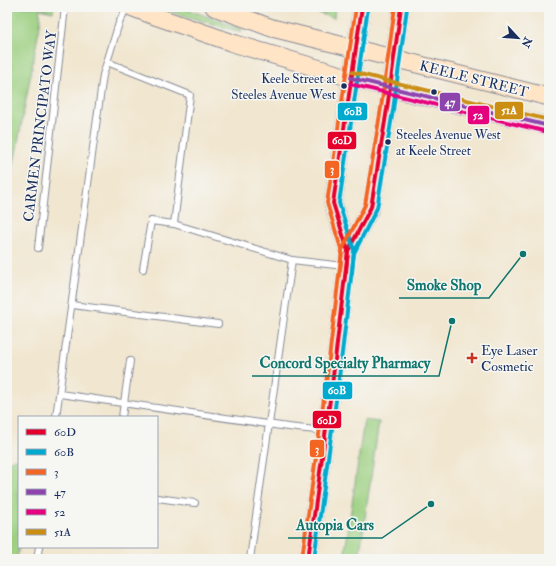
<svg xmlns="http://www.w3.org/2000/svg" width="556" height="566" viewBox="0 0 556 566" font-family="'IM FELL Double Pica',serif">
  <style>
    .green { fill: #9bcf80; stroke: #5b7f6f }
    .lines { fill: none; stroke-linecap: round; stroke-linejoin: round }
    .lane-casing { stroke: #868a96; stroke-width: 8 }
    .secondary-casing { stroke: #868a96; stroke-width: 19 }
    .lane { stroke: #fff; stroke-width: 6 }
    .secondary { stroke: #ffe4c6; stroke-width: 17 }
    .bus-1-casing { stroke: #f6f6f2; stroke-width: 7 }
    .bus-2-casing { stroke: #f6f6f2; stroke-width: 7 }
    .bus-3-casing { stroke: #f6f6f2; stroke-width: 7 }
    .bus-4-casing { stroke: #f6f6f2; stroke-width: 7 }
    .bus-5-casing { stroke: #f6f6f2; stroke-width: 7 }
    .bus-6-casing { stroke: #f6f6f2; stroke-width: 7 }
    .bus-1 { stroke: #e4002b; stroke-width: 4 }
    .bus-2 { stroke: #00a9ce; stroke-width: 4 }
    .bus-3 { stroke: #f26522; stroke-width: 4 }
    .bus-4 { stroke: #8e44ad; stroke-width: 4 }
    .bus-5 { stroke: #e5007d; stroke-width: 4 }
    .bus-6 { stroke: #cb8e13; stroke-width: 4 }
    .bus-dot { fill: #1b2f5e; stroke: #f6f6f2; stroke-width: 1.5 }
    .poi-dot { fill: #c8321e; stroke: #f6f6f2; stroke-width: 1.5 }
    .labels { text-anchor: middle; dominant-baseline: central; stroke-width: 3; stroke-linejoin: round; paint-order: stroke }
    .bus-label { font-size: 13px; fill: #1b2f5e; stroke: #f6f6f2; text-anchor: end }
    .street-label { font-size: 14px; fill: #1b2f5e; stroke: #f6f6f2 }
    .poi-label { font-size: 14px; fill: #1b2f5e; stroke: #f6f6f2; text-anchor: start }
    .leader { fill: none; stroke: #0f766e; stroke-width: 1.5 }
    .callout-dot { fill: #0f766e; stroke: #f6f6f2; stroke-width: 1.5 }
    .callout-label { font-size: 15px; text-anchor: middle; font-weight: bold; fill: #0f766e; stroke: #f6f6f2; stroke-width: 3; stroke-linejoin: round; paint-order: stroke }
    .line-badge { stroke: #f6f6f2; stroke-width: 1.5 }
    .badge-label { font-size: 11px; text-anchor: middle; font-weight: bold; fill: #fff }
  </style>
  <rect width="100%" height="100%" fill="#f6f6f2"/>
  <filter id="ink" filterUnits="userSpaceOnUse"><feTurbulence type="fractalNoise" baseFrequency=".025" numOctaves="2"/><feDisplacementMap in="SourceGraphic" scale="8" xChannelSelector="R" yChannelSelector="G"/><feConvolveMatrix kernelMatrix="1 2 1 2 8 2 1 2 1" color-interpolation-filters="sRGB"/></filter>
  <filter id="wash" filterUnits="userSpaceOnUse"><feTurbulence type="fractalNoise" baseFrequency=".012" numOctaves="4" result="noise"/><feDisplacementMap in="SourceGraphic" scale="16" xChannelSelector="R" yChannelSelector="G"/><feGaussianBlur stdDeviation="0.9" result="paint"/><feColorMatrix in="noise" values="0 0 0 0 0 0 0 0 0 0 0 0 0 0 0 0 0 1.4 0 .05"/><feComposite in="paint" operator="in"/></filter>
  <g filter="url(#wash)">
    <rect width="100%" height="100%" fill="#f1e6cf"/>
    <g class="green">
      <polygon points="7,7 54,7 53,12 39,9 41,19 11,180 11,200 7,217"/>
      <polygon points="153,7 181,7 242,29 241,32"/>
      <polygon points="299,7 335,7 334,18"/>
      <polygon points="364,420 379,422 359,559 344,559"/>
      <polygon points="14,459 19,460 19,544 17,559 7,559 7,463"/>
    </g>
  </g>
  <g filter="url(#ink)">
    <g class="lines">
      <g class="lane-casing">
        <g id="lane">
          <polyline points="107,62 190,95 174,224 151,221 143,269"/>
          <polyline points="174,224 292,260 344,266"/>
          <polyline points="38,248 65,7"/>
          <polyline points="72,305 218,324"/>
          <polyline points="60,394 288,427 325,431"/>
          <polyline points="56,417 103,75 119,23 127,7"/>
          <polyline points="122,417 130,361"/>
          <polyline points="157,498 195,503"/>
          <polyline points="37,559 39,547"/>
          <polyline points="250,559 292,260"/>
        </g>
      </g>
      <g class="secondary-casing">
        <g id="secondary">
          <polyline points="131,7 152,15 236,44 351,78 406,92 549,126"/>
          <polyline points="214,7 272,28 549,97"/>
          <polyline points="348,251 333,203 362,7"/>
          <polyline points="308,559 332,385 348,251 371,207 387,109 401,7"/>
        </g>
      </g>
      <use href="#lane" class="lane"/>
      <use href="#secondary" class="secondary"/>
      <g class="bus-1-casing">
        <g id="bus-1">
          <polyline points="346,272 348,251 333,203 362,7"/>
          <polyline points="308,559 332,385 348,251 371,207 387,109 401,7"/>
        </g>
      </g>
      <g class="bus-2-casing">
        <g id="bus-2">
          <polyline points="352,273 354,250 339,203 368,8"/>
          <polyline points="314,559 338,386 354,253 377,208 393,110 407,8"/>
        </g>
      </g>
      <g class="bus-3-casing">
        <g id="bus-3">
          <polyline points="340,271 342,252 327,203 356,7"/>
          <polyline points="302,558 326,384 342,250 365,205 381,108 395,7"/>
        </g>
      </g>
      <g class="bus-4-casing">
        <polyline id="bus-4" points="351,78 549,126"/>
      </g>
      <g class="bus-5-casing">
        <polyline id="bus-5" points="350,84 548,132"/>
      </g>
      <g class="bus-6-casing">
        <polyline id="bus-6" points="352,72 549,120"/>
      </g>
      <use href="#bus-1" class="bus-1"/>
      <use href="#bus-2" class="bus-2"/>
      <use href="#bus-3" class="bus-3"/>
      <use href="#bus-4" class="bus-4"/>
      <use href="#bus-5" class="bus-5"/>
      <use href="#bus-6" class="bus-6"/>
    </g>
  </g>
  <g class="bus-dot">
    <circle cx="344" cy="86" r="3.5"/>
    <circle cx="434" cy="92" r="3.5"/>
    <circle cx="388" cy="142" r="3.5"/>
  </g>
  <path class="poi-dot" d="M470 352h4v4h4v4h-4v4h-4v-4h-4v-4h4z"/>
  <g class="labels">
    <g class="bus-label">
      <text x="336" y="79">Keele Street at<tspan x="336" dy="16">Steeles Avenue West</tspan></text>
      <text x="396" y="135" text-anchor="start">Steeles Avenue West<tspan x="396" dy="16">at Keele Street</tspan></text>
    </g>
    <g class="street-label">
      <text transform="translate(474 79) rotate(14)">KEELE STREET</text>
      <text transform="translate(40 126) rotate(-83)">CARMEN PRINCIPATO WAY</text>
    </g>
    <g class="poi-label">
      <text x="481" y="350">Eye Laser<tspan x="481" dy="16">Cosmetic</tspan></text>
    </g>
  </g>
  <path class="leader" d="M523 254L489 298H399M452 321L439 376H252M431 504L382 538H288"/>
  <g class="callout-dot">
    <circle cx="523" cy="254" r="4"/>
    <circle cx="452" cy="321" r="4"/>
    <circle cx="431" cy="504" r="4"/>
  </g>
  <g class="callout-label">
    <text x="444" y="290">Smoke Shop</text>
    <text x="345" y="368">Concord Specialty Pharmacy</text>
    <text x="335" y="530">Autopia Cars</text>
  </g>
  <g class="line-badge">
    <rect x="439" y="92" width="22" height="20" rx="4" fill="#8e44ad"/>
    <rect x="494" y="101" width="30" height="19" rx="4" fill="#cb8e13"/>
    <rect x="337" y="102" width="31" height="19" rx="4" fill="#00a9ce"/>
    <rect x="467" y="105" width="23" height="20" rx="4" fill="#e5007d"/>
    <rect x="327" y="131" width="30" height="19" rx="4" fill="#e4002b"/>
    <rect x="324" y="160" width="16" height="19" rx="4" fill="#f26522"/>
    <rect x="322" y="381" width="31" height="19" rx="4" fill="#00a9ce"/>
    <rect x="312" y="410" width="30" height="19" rx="4" fill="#e4002b"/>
    <rect x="309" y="439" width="16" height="19" rx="4" fill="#f26522"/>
  </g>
  <g class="badge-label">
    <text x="450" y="106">47</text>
    <text x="509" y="114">51A</text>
    <text x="353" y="115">60B</text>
    <text x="478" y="119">52</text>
    <text x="342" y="144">60D</text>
    <text x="332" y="173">3</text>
    <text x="337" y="394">60B</text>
    <text x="327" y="424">60D</text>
    <text x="317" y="453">3</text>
  </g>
  <rect width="556" height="566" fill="none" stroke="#f6f6f2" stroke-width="24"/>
  <rect x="18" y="416" width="140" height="132" fill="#f6f6f2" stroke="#9ea6b7"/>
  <rect x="26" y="429" width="20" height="6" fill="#e4002b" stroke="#9ea6b7"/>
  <text x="54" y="436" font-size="12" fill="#1b2f5e">60D</text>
  <rect x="26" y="449" width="20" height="6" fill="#00a9ce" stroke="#9ea6b7"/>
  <text x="54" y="456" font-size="12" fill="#1b2f5e">60B</text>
  <rect x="26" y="469" width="20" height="6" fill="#f26522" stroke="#9ea6b7"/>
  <text x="54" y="476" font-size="12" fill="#1b2f5e">3</text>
  <rect x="26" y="489" width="20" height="6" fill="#8e44ad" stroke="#9ea6b7"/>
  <text x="54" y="496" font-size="12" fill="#1b2f5e">47</text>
  <rect x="26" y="509" width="20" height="6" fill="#e5007d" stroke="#9ea6b7"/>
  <text x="54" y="516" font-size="12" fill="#1b2f5e">52</text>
  <rect x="26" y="529" width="20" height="6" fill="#cb8e13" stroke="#9ea6b7"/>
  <text x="54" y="536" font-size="12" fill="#1b2f5e">51A</text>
  <g transform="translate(518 38) rotate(116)" stroke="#f6f6f2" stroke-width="3" paint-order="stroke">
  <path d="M0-3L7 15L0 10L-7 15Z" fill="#1b2f5e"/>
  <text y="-6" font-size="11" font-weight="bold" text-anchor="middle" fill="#1b2f5e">N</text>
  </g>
</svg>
